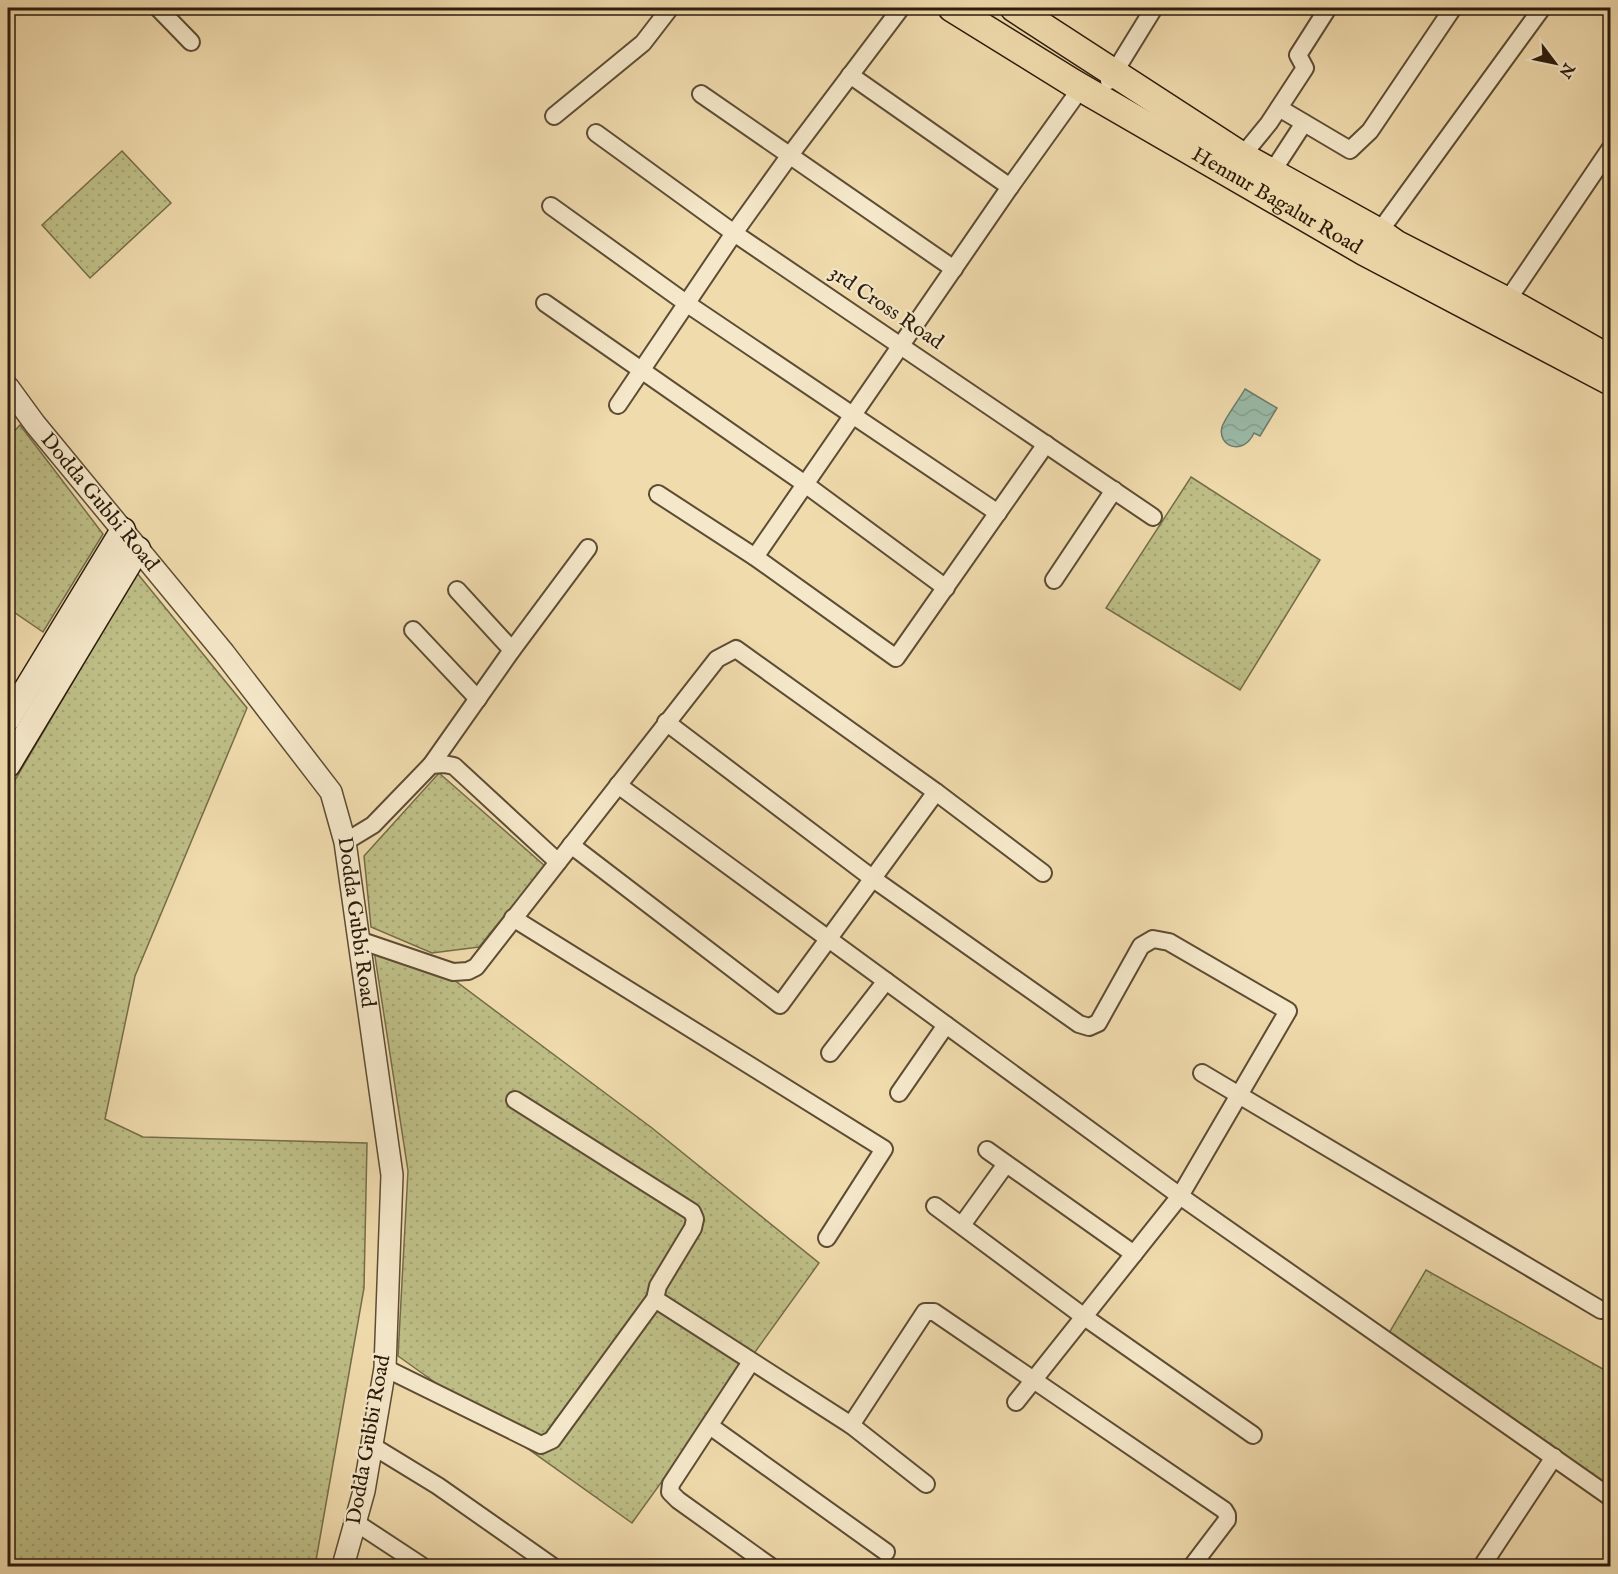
<svg xmlns="http://www.w3.org/2000/svg" width="1618" height="1574" viewBox="0 0 1618 1574" font-family="'IM FELL English',serif">
  <style>
    .grass { fill: url(#grass-dots); stroke: #756d49; stroke-width: 1.5 }
    .water { fill: url(#water-waves); stroke: #6e7b6a; stroke-width: 1.5 }
    .lines { fill: none; stroke-linecap: round; stroke-linejoin: round }
    .minor-casing { stroke: #5d4c34; stroke-width: 20 }
    .tertiary-casing { stroke: #5d4c34; stroke-width: 24 }
    .secondary-casing { stroke: #2c1c0c; stroke-width: 27 }
    .primary-casing { stroke: #2c1c0c; stroke-width: 30 }
    .minor { stroke: #f5e8ca; stroke-width: 16 }
    .tertiary { stroke: #f5e8ca; stroke-width: 21 }
    .secondary { stroke: #f5e8ca; stroke-width: 24 }
    .primary { stroke: #f0dbad; stroke-width: 27 }
    .labels { text-anchor: middle; dominant-baseline: central; stroke-width: 4.5; stroke-linejoin: round; paint-order: stroke }
    .street-label { font-size: 21px; fill: #2c1c0c; stroke: #f5e8ca }
  </style>
  <defs>
    <pattern id="grass-dots" width="8" height="8" patternUnits="userSpaceOnUse" patternTransform="scale(1.5)"><rect width="8" height="8" fill="#bebe86"/><path d="M2 2h.1M6 6h.1" fill="none" stroke="#a3a372" stroke-width="1.8" stroke-linecap="round"/></pattern>
    <pattern id="water-waves" width="16" height="10" patternUnits="userSpaceOnUse" patternTransform="scale(1.5)"><rect width="16" height="10" fill="#9abba9"/><path d="M0 5q4-4 8 0t8 0" fill="none" stroke="#85a090"/></pattern>
  </defs>
  <rect width="100%" height="100%" fill="#f0dbad"/>
  <filter id="stains"><feTurbulence type="fractalNoise" baseFrequency=".00333" numOctaves="4"/><feColorMatrix values="0 0 0 0 .2 0 0 0 0 .09 0 0 0 0 .02 0 0 0 .5 -.17"/></filter>
  <radialGradient id="worn" r=".72"><stop offset=".6" stop-color="#630" stop-opacity="0"/><stop offset="1" stop-color="#630" stop-opacity=".3"/></radialGradient>
  <g class="grass">
    <polygon points="122,151 171,203 90,278 42,225"/>
    <polygon points="20,425 103,534 43,632 8,608 8,438"/>
    <polygon points="1191,477 1320,560 1240,690 1106,608"/>
    <polygon points="137,573 247,708 135,976 105,1119 143,1137 367,1143 364,1288 315,1566 8,1566 8,1495 9,1489 8,1488 8,792"/>
    <polygon points="439,773 545,866 479,947 432,953 371,927 364,856"/>
    <polygon points="374,950 454,980 652,1128 819,1263 632,1523 398,1356 408,1171"/>
    <polygon points="1426,1270 1610,1373 1610,1487 1389,1333"/>
  </g>
  <path class="water" d="M1245,389L1277,408L1260,436L1254,433C1243,457 1217,446 1222,427C1225,418 1240,398 1245,389Z"/>
  <g class="lines">
    <g class="minor-casing">
      <g id="minor">
        <polyline points="158,8 191,42"/>
        <polyline points="1109,81 1154,8"/>
        <polyline points="701,94 954,269"/>
        <polyline points="1279,108 1350,150 1370,131 1453,8"/>
        <polyline points="554,116 643,43 670,8"/>
        <polyline points="596,133 734,233 1153,517"/>
        <polyline points="1242,156 1269,123 1305,68 1298,55 1328,8"/>
        <polyline points="1272,172 1304,123"/>
        <polyline points="1010,187 1081,88"/>
        <polyline points="551,206 686,303 998,513"/>
        <polyline points="1374,239 1542,8"/>
        <polyline points="1507,301 1610,149"/>
        <polyline points="545,303 805,484 946,588"/>
        <polyline points="618,405 734,233 790,155 901,8"/>
        <polyline points="658,494 755,557 896,658 1046,444"/>
        <polyline points="755,557 1010,187 850,75"/>
        <polyline points="1054,580 1114,490"/>
        <polyline points="457,590 512,650"/>
        <polyline points="413,630 478,699"/>
        <polyline points="666,722 872,878 1079,1024 1089,1027 1098,1023 1141,946 1153,939 1169,942 1288,1011 1180,1196 1016,1402"/>
        <polyline points="431,765 512,650 588,548"/>
        <polyline points="618,785 1180,1196 1610,1497"/>
        <polyline points="345,842 373,825 431,765 444,764 454,766 558,862"/>
        <polyline points="571,845 780,1005 936,792"/>
        <polyline points="513,918 884,1149 827,1238"/>
        <polyline points="359,940 453,972 468,971 476,967 717,659 736,649 936,792 1043,873"/>
        <polyline points="830,1053 886,981"/>
        <polyline points="1202,1073 1601,1310"/>
        <polyline points="899,1093 946,1025"/>
        <polyline points="987,1150 1134,1254"/>
        <polyline points="935,1206 1083,1316 1253,1435"/>
        <polyline points="962,1225 1006,1164"/>
        <polyline points="655,1299 851,1425 926,1484"/>
        <polyline points="751,1362 671,1484 670,1492 678,1500 770,1566"/>
        <polyline points="385,1368 541,1445 552,1440 560,1429 655,1299 658,1286 693,1228 695,1219 692,1212 515,1100"/>
        <polyline points="851,1425 925,1312 934,1312 1224,1510 1227,1515 1227,1520 1192,1566"/>
        <polyline points="710,1426 886,1552"/>
        <polyline points="371,1445 438,1486 552,1566"/>
        <polyline points="355,1522 422,1566"/>
        <polyline points="1482,1566 1554,1457"/>
      </g>
    </g>
    <g class="tertiary-casing">
      <g id="tertiary">
        <path id="s1" d="M8,387L35,424L224,653L331,792L345,842L392,1175L385,1368L364,1491L343,1566"/>
      </g>
    </g>
    <g class="secondary-casing">
      <g id="secondary">
        <polyline points="8,719 123,530"/>
        <polyline points="8,765 138,549"/>
      </g>
    </g>
    <g class="primary-casing">
      <g id="primary">
        <path id="s2" d="M952,8L1073,83L1365,252L1610,381"/>
        <polyline points="1014,8 1242,156 1379,232 1396,244 1507,301 1610,359"/>
      </g>
    </g>
    <use href="#minor" class="minor"/>
    <use href="#tertiary" class="tertiary"/>
    <use href="#secondary" class="secondary"/>
    <use href="#primary" class="primary"/>
  </g>
  <g class="labels">
    <g class="street-label">
      <text stroke="none"><textPath href="#s2" startOffset="378">Hennur Bagalur Road</textPath></text>
      <text transform="translate(886 308) rotate(34)">3rd Cross Road</text>
      <text stroke="none"><textPath href="#s1" startOffset="147">Dodda Gubbi Road</textPath></text>
      <text stroke="none"><textPath href="#s1" startOffset="651">Dodda Gubbi Road</textPath></text>
      <text transform="translate(369 1440) rotate(-80)">Dodda Gubbi Road</text>
    </g>
  </g>
  <rect width="1618" height="1574" fill="none" stroke="#f0dbad" stroke-width="30"/>
  <rect x="9" y="9" width="1600" height="1556" fill="none" stroke="#2c1c0c" stroke-width="3"/>
  <rect x="15" y="15" width="1588" height="1544" fill="none" stroke="#2c1c0c" stroke-width="1.5"/>
  <g transform="translate(1555 63) rotate(122)" stroke="#f5e8ca" stroke-width="4.5" paint-order="stroke">
  <path d="M0-4.5L10 22L0 15L-10 22Z" fill="#2c1c0c"/>
  <text y="-9" font-size="16" font-weight="bold" text-anchor="middle" fill="#2c1c0c">N</text>
  </g>
  <rect width="100%" height="100%" filter="url(#stains)"/>
  <rect width="100%" height="100%" fill="url(#worn)"/>
</svg>
